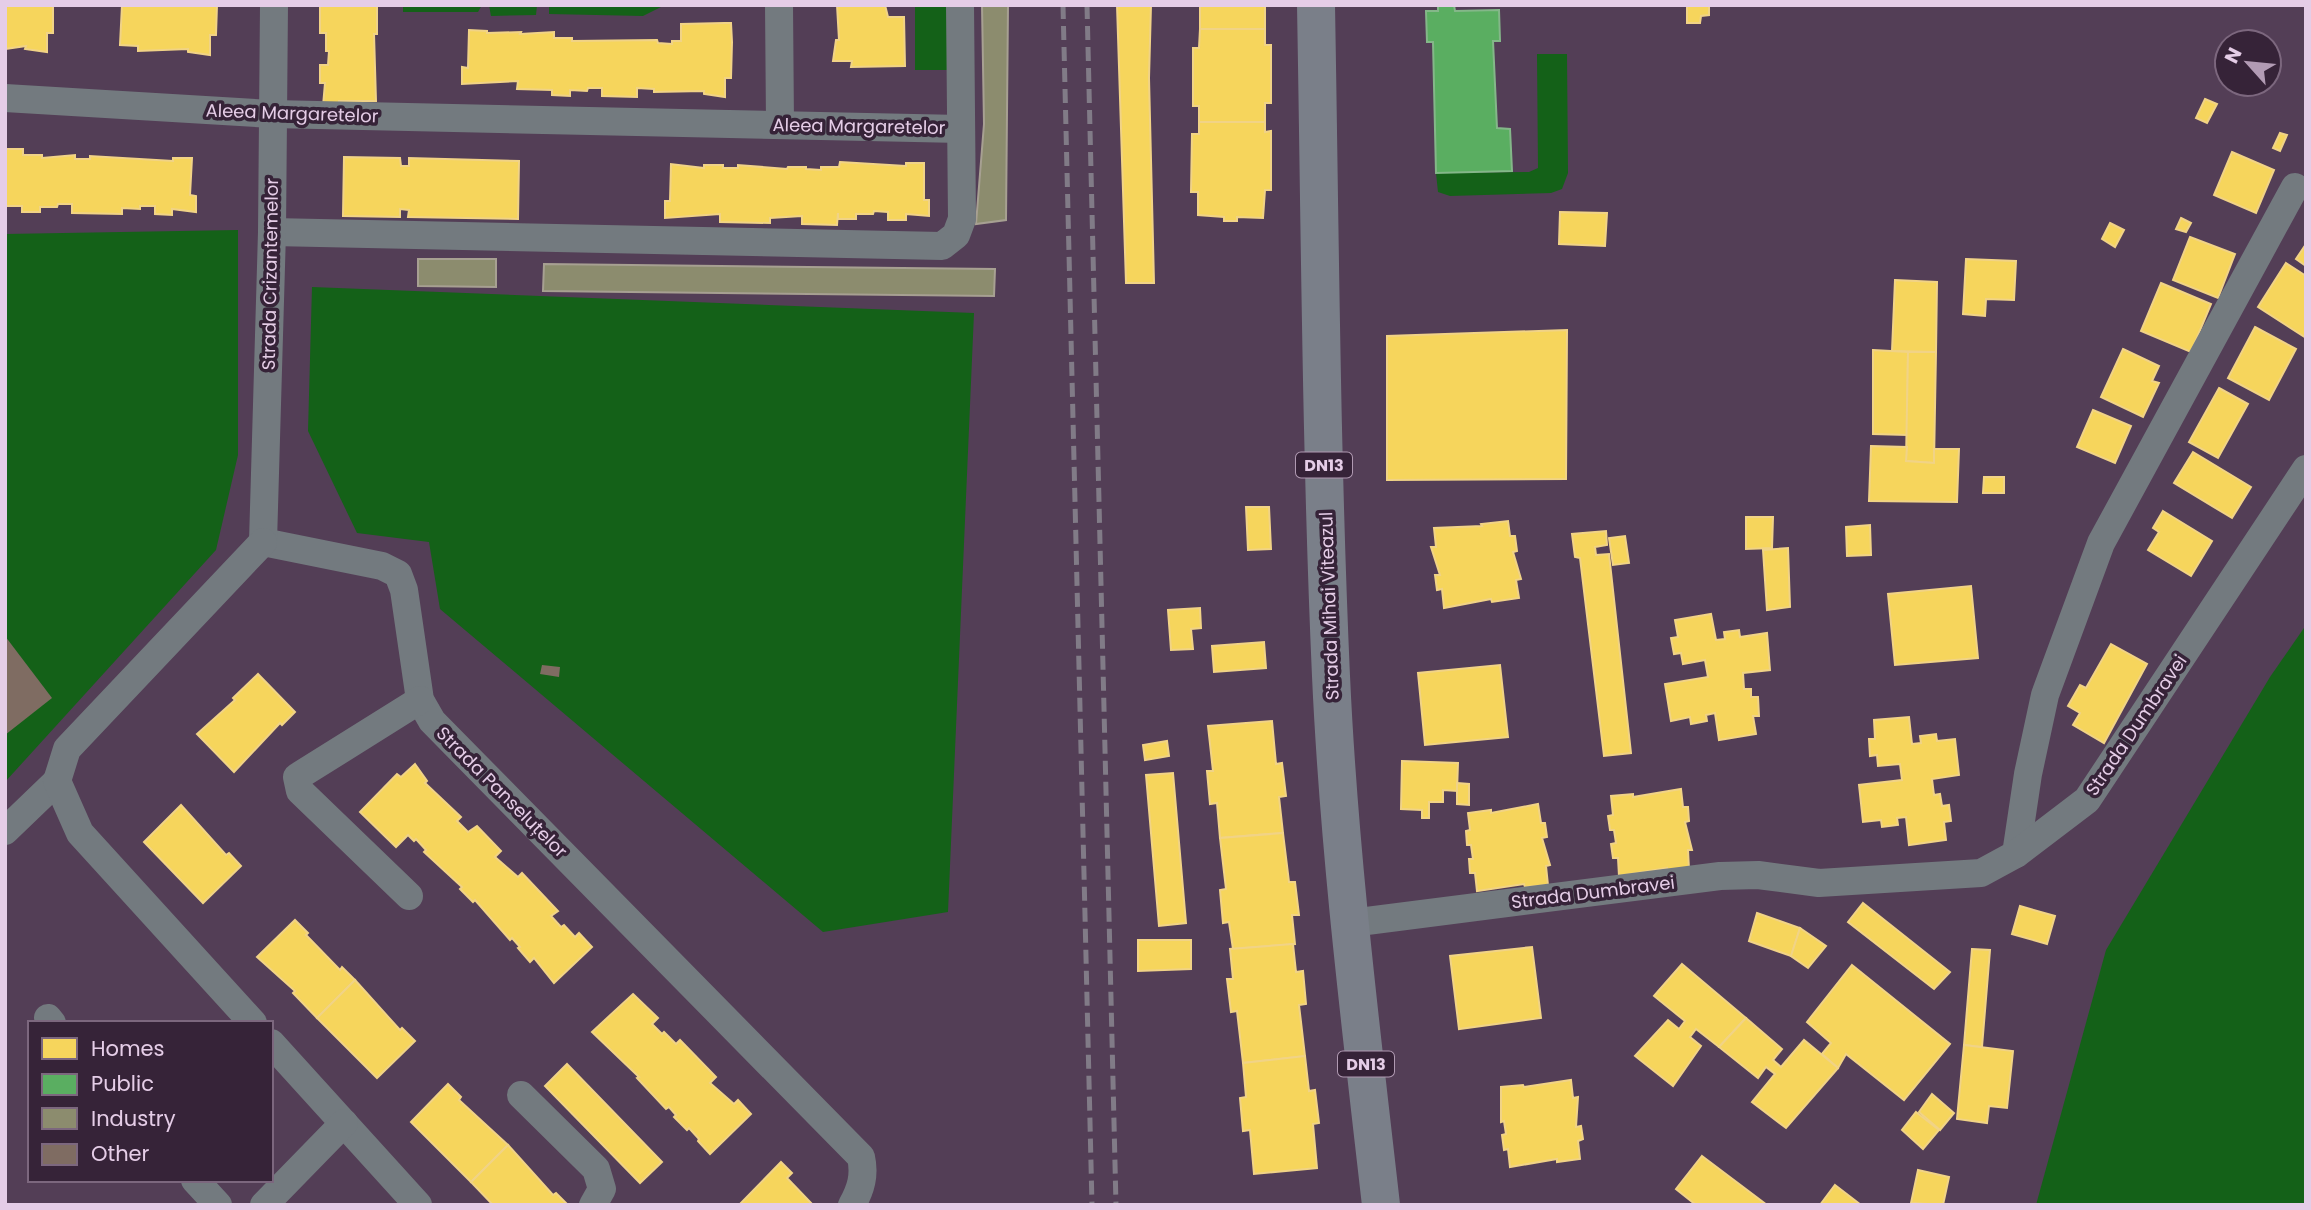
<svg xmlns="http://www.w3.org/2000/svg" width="2311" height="1210" viewBox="0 0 2311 1210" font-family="Poppins,sans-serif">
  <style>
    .green { fill: #146118 }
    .homes { fill: #f6d55c; stroke: #f1d386; stroke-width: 2 }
    .public { fill: #5aae61; stroke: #84b789; stroke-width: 2 }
    .industry { fill: #8c8c6e; stroke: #a7a092; stroke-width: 2 }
    .building { fill: #7f6c62 }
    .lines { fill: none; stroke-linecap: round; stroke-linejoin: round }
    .street { stroke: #737a7f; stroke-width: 28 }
    .highway { stroke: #7a7f89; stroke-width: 38 }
    .rail { stroke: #817b87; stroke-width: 5; stroke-dasharray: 14 7; stroke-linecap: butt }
    .labels { text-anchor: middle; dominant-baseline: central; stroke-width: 7; stroke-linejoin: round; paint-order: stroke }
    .shield { fill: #362338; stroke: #b09ab2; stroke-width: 2 }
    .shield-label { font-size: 16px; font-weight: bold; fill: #e5cde7 }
    .street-label { font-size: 18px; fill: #e5cde7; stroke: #362338 }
  </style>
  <rect width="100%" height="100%" fill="#533e56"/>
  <g class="green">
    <polygon points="403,5 482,5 478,12 403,12"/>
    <polygon points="489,5 537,5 536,15 491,16"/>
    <polygon points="549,5 665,5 643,16 549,14"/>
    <polygon points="915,5 950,5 951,70 915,70"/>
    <polygon points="1537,54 1567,54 1568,173 1562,189 1551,193 1450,196 1438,192 1436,173 1529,172 1538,168"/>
    <polygon points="238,230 238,455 216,550 5,782 5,234"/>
    <polygon points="312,287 974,313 948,912 823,932 440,609 429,542 357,533 308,431"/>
    <polygon points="2306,625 2306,1205 2036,1205 2106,950 2270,677"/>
  </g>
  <g class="homes">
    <polygon points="5,5 53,5 53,33 47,33 47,52 25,49 26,46 5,49"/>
    <polygon points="122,5 217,5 216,35 210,35 210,55 188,52 188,49 138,51 138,46 120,45"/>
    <polygon points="320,5 377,5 377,34 374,34 376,101 339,101 339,106 323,106 325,83 320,83 320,65 328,65 329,51 326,51 326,33 320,33"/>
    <polygon points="837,5 885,5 888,17 904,17 905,66 851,67 852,61 833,61 836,40 839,40"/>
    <polygon points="1117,5 1151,5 1149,78 1154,283 1126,283"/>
    <rect x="1200" y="5" width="65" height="24"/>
    <polygon points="1709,5 1709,15 1701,16 1700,23 1687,23 1687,6 1677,6"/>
    <polygon points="724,23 731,23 732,42 731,78 725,78 725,97 704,94 704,91 654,92 654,89 637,88 637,97 602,96 602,88 588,88 587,91 570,90 570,96 552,95 552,90 517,89 518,81 462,84 462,67 468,68 469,30 487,31 487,33 521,32 520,34 554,32 554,38 572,38 572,41 657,40 658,43 672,44 672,41 681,41 681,24"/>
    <polygon points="1200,29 1265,29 1265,45 1271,45 1271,103 1265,103 1265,122 1199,122 1199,106 1193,106 1193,48 1199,48"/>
    <polygon points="2205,99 2217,104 2207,123 2196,118"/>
    <polygon points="1199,122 1265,122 1265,132 1271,131 1271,190 1265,190 1263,218 1237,217 1237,221 1224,221 1224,217 1198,215 1198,192 1191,192 1192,134 1199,134"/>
    <polygon points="2280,133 2287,135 2280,151 2273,148"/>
    <polygon points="5,149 23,149 23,155 42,155 42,158 75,155 75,159 90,159 90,156 173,161 173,158 192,158 190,195 196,196 196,212 172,209 172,215 155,214 155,206 140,206 140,209 122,208 122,214 72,213 72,204 58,204 57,207 40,207 40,212 22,212 22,206 5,206"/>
    <polygon points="2232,152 2274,170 2256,213 2214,195"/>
    <polygon points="344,157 400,158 401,166 409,166 409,158 519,161 518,219 408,217 409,210 400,209 400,217 343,216"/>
    <polygon points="840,162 906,166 906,163 924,163 924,200 929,200 929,216 906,214 906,220 888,220 888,212 874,211 873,214 856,214 856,219 838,219 838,213 837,225 802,224 802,216 770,218 770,223 720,222 720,214 665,218 665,201 670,201 671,164 704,168 704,165 723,165 723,168 738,168 738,165 787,169 788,167 806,167 806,169 821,170 821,167 839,167"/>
    <polygon points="1560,212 1607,213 1605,246 1559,244"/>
    <polygon points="2181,218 2191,223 2186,232 2176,229"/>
    <polygon points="2110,223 2124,230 2115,247 2102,239"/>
    <polygon points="2190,237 2235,254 2218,298 2173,280"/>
    <polygon points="2306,244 2306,266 2296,259"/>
    <polygon points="1966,259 2016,261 2014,300 1986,299 1985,316 1963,314"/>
    <polygon points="2286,263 2306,276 2306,338 2258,307"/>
    <polygon points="1895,280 1937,282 1936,352 1892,351"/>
    <polygon points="2161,283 2211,304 2191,352 2141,331"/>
    <polygon points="2255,327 2296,349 2269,400 2228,378"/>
    <polygon points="1567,330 1566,479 1387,480 1387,336"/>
    <polygon points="2123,349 2159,366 2152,381 2159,383 2143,417 2101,397"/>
    <polygon points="1873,350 1908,352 1907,435 1873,434"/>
    <polygon points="1908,352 1936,352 1934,463 1906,461"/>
    <polygon points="2219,388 2248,404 2218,458 2189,442"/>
    <polygon points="2093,410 2131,426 2115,463 2077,447"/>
    <polygon points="1871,446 1907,447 1906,461 1934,463 1934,449 1959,449 1957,502 1869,501"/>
    <polygon points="2193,452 2251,487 2232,518 2174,483"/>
    <polygon points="1984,477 2004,477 2004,493 1983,493"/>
    <polygon points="1246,507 1269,507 1271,549 1248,550"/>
    <polygon points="2163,511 2212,541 2191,576 2148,550 2159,532 2153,528"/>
    <polygon points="1746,517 1773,517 1772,548 1746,549"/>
    <polygon points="1508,521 1510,536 1515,536 1517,551 1513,552 1521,579 1516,580 1519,598 1492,602 1491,599 1444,608 1442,589 1437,590 1435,575 1440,575 1431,547 1436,547 1434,528 1482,526 1481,524"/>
    <polygon points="1870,525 1871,555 1847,556 1846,527"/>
    <polygon points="1606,531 1607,545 1595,547 1596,555 1609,554 1631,753 1604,756 1580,558 1575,557 1572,534"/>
    <polygon points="1625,536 1629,563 1613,565 1609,538"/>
    <polygon points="1788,548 1790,607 1767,610 1763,550"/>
    <polygon points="1971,586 1978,658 1895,665 1888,594"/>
    <polygon points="1200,608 1201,628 1191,629 1193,649 1171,650 1168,610"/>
    <polygon points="1711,614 1716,640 1725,639 1724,632 1739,630 1740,637 1767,633 1770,670 1743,673 1744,689 1751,689 1751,697 1758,697 1759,716 1753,716 1756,734 1719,740 1715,713 1706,715 1707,721 1691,724 1690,717 1671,721 1665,684 1708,677 1705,660 1683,664 1681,653 1674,654 1671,638 1678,637 1675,620"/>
    <polygon points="1264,642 1266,668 1214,672 1212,646"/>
    <polygon points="2111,644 2147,664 2104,743 2073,725 2080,713 2068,706 2080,685 2086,688"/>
    <polygon points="1500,665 1508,737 1425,745 1418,673"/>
    <polygon points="258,674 295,712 282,725 280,723 234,772 197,734 235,700 233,698"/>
    <polygon points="1909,717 1912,744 1921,743 1920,736 1936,734 1937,741 1955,739 1959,775 1932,779 1934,795 1940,794 1942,806 1949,805 1951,821 1944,822 1946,840 1909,845 1906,817 1897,818 1898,825 1882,827 1881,820 1863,822 1859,785 1902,780 1900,764 1878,766 1877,755 1870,756 1869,739 1875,739 1874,720"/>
    <polygon points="1272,721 1276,764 1282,763 1286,796 1279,797 1283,833 1220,838 1217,803 1210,804 1207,771 1213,771 1208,726"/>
    <polygon points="1167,741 1169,756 1145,760 1143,745"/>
    <polygon points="1402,761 1458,763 1457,791 1443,790 1443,802 1429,802 1429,818 1422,818 1422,810 1401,809"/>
    <polygon points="415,764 427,781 425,783 461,817 457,821 468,832 477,826 501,851 495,857 518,877 522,873 558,911 551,916 561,927 564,925 575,937 579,933 592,947 554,983 534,958 530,962 518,948 520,947 512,938 510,940 475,900 473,902 460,889 462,887 424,852 426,850 416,839 414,841 408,835 396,847 360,812 397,774 401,777"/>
    <polygon points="1173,773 1186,923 1159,926 1146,775"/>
    <polygon points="1457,783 1469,784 1469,805 1457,804"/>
    <polygon points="1681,789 1683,807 1688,807 1689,821 1685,822 1692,850 1688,850 1689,869 1667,871 1667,868 1619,876 1618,858 1613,858 1611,844 1616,843 1614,830 1610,830 1608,816 1613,815 1611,796 1633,794 1633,797"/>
    <polygon points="1538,804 1541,823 1545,823 1547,837 1542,838 1550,865 1546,866 1548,885 1525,887 1524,884 1477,891 1475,873 1470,873 1469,859 1473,859 1471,845 1467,845 1466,831 1470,830 1468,813 1491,810 1491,813"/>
    <polygon points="181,805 226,855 229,853 241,866 203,903 144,842"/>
    <polygon points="1283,833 1289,882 1295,882 1299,915 1292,915 1295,944 1233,949 1229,922 1223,923 1220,890 1226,889 1220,838"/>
    <polygon points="1863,903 1950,972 1934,989 1848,922"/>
    <polygon points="2020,906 2055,916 2047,944 2012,934"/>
    <polygon points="1757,913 1800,928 1791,956 1749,941"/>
    <polygon points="295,920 308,933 306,935 340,970 342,967 355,980 317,1018 293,993 295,991 257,957"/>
    <polygon points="1800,928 1826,946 1808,968 1791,956"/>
    <polygon points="1138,940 1191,940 1191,969 1138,971"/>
    <polygon points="1293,944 1296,972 1303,971 1306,1004 1299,1005 1305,1056 1243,1063 1237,1011 1231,1012 1227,979 1233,979 1230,949"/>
    <polygon points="1532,947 1541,1018 1459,1029 1450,956"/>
    <polygon points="1972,949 1990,950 1982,1047 1964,1045"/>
    <polygon points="1682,964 1746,1018 1719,1047 1696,1029 1690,1037 1701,1046 1673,1086 1635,1056 1668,1020 1679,1029 1685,1021 1654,996"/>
    <polygon points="1852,965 1950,1044 1904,1100 1846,1054 1838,1068 1822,1054 1831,1043 1807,1022"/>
    <polygon points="355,980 400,1030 402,1028 415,1041 377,1078 317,1018"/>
    <polygon points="633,994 658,1018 652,1024 662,1034 664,1032 676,1044 680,1040 716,1077 710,1083 734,1104 738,1100 751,1114 710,1154 698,1141 699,1139 689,1128 687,1130 674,1117 676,1115 669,1107 666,1109 637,1078 639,1077 592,1032"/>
    <polygon points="1746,1018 1782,1049 1773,1060 1781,1067 1804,1040 1838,1068 1786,1128 1752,1102 1775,1074 1766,1067 1758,1078 1719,1047"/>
    <polygon points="1964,1045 2013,1051 2007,1108 1989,1106 1987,1123 1957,1119"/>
    <polygon points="1305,1056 1309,1091 1315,1090 1319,1123 1313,1124 1317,1168 1254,1174 1250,1130 1243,1131 1240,1098 1246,1097 1243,1063"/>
    <polygon points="567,1064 662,1162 640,1183 545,1086"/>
    <polygon points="1571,1080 1573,1098 1578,1097 1576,1127 1581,1126 1583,1139 1578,1141 1580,1159 1557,1162 1557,1159 1510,1167 1508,1149 1504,1150 1502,1135 1506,1134 1504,1121 1501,1122 1501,1087 1523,1085 1524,1087"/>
    <polygon points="448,1084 461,1097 459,1100 508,1145 471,1182 411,1122"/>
    <polygon points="1932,1094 1954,1113 1940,1130 1919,1112"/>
    <polygon points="1916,1112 1939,1130 1923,1149 1902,1130"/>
    <polygon points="508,1145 553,1195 556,1193 568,1205 493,1205 471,1182"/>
    <polygon points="1702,1156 1767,1205 1696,1205 1676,1189"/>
    <polygon points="781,1162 792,1173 787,1178 813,1205 739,1205"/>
    <polygon points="1918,1170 1949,1177 1943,1205 1911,1203"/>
    <polygon points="1835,1185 1861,1205 1820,1205"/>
  </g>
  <polygon class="public" points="1438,5 1454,5 1455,11 1499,10 1500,41 1493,41 1497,128 1510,129 1512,171 1436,173 1433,42 1427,42 1426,11 1438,11"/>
  <g class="industry">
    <polygon points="982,5 1008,5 1006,220 976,224 984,124"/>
    <polygon points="418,259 496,259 496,287 418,286"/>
    <polygon points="544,264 995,269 994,296 543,291"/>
  </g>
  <g class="building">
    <polygon points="5,636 52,698 5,735"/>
    <polygon points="542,665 560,667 559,677 540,674"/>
  </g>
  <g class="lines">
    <g class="street">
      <polyline points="779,5 780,124"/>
      <polyline points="5,98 272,114 961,129"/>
      <polyline points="272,232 942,246 956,235 962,219 960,5"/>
      <path d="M263,542L382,566L398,574L404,590L420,700L432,721L861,1157C865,1175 861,1189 852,1205"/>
      <polyline points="263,542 272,232 274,5"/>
      <polyline points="5,831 57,781"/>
      <polyline points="2016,854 2028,774 2045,695 2101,543 2295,187"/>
      <polyline points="409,896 300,791 297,777 420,700"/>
      <polyline points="1351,923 1720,876 1758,875 1819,883 1981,873 2016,854 2087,800 2306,469"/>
      <polyline points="48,1018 52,1023"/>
      <polyline points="253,1023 80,833 57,781 67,749 263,542"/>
      <polyline points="271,1043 418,1205"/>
      <polyline points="521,1095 596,1169 602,1189 593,1205"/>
      <polyline points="195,1180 218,1205"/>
      <polyline points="264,1205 344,1123"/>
    </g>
    <path class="highway" d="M1316,5C1320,229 1321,452 1331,676C1339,852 1361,1029 1381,1205"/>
    <g class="rail">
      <polyline points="1063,5 1092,1205"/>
      <polyline points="1087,5 1116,1205"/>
    </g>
  </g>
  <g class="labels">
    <g class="shield">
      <rect x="1296" y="452.5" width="56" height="25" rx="5"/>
      <rect x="1338" y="1051.5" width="56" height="25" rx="5"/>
    </g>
    <g class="shield-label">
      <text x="1324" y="465">DN13</text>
      <text x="1366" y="1064">DN13</text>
    </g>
    <g class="street-label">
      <text transform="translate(292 113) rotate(2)">Aleea Margaretelor</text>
      <text transform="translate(859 126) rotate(1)">Aleea Margaretelor</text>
      <text transform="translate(270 274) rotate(-89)">Strada Crizantemelor</text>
      <text transform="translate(1329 606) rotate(-92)">Strada Mihai Viteazul</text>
      <text transform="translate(2136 725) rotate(-56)">Strada Dumbravei</text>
      <text transform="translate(502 792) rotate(45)">Strada Panseluțelor</text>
      <text transform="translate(1593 892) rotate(-7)">Strada Dumbravei</text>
    </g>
  </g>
  <rect width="2311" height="1210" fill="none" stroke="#e5cde7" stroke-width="14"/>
  <rect x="28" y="1021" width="245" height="161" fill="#362338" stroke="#7c677e" stroke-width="2"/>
  <rect x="42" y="1038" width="35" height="21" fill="#f6d55c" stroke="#7c677e" stroke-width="2"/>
  <text x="91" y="1056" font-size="21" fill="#e5cde7">Homes</text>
  <rect x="42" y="1074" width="35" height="21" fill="#5aae61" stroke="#7c677e" stroke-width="2"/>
  <text x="91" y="1091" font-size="21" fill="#e5cde7">Public</text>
  <rect x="42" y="1108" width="35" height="21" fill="#8c8c6e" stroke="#7c677e" stroke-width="2"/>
  <text x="91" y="1126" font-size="21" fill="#e5cde7">Industry</text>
  <rect x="42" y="1144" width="35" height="21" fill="#7f6c62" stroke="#7c677e" stroke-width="2"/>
  <text x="91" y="1161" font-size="21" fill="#e5cde7">Other</text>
  <g transform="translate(2248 63) rotate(297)"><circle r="33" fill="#362338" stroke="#7c677e" stroke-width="2"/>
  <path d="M0-5L12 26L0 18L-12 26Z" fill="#b29bb4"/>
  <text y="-10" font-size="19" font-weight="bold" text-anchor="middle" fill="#e5cde7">N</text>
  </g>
</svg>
